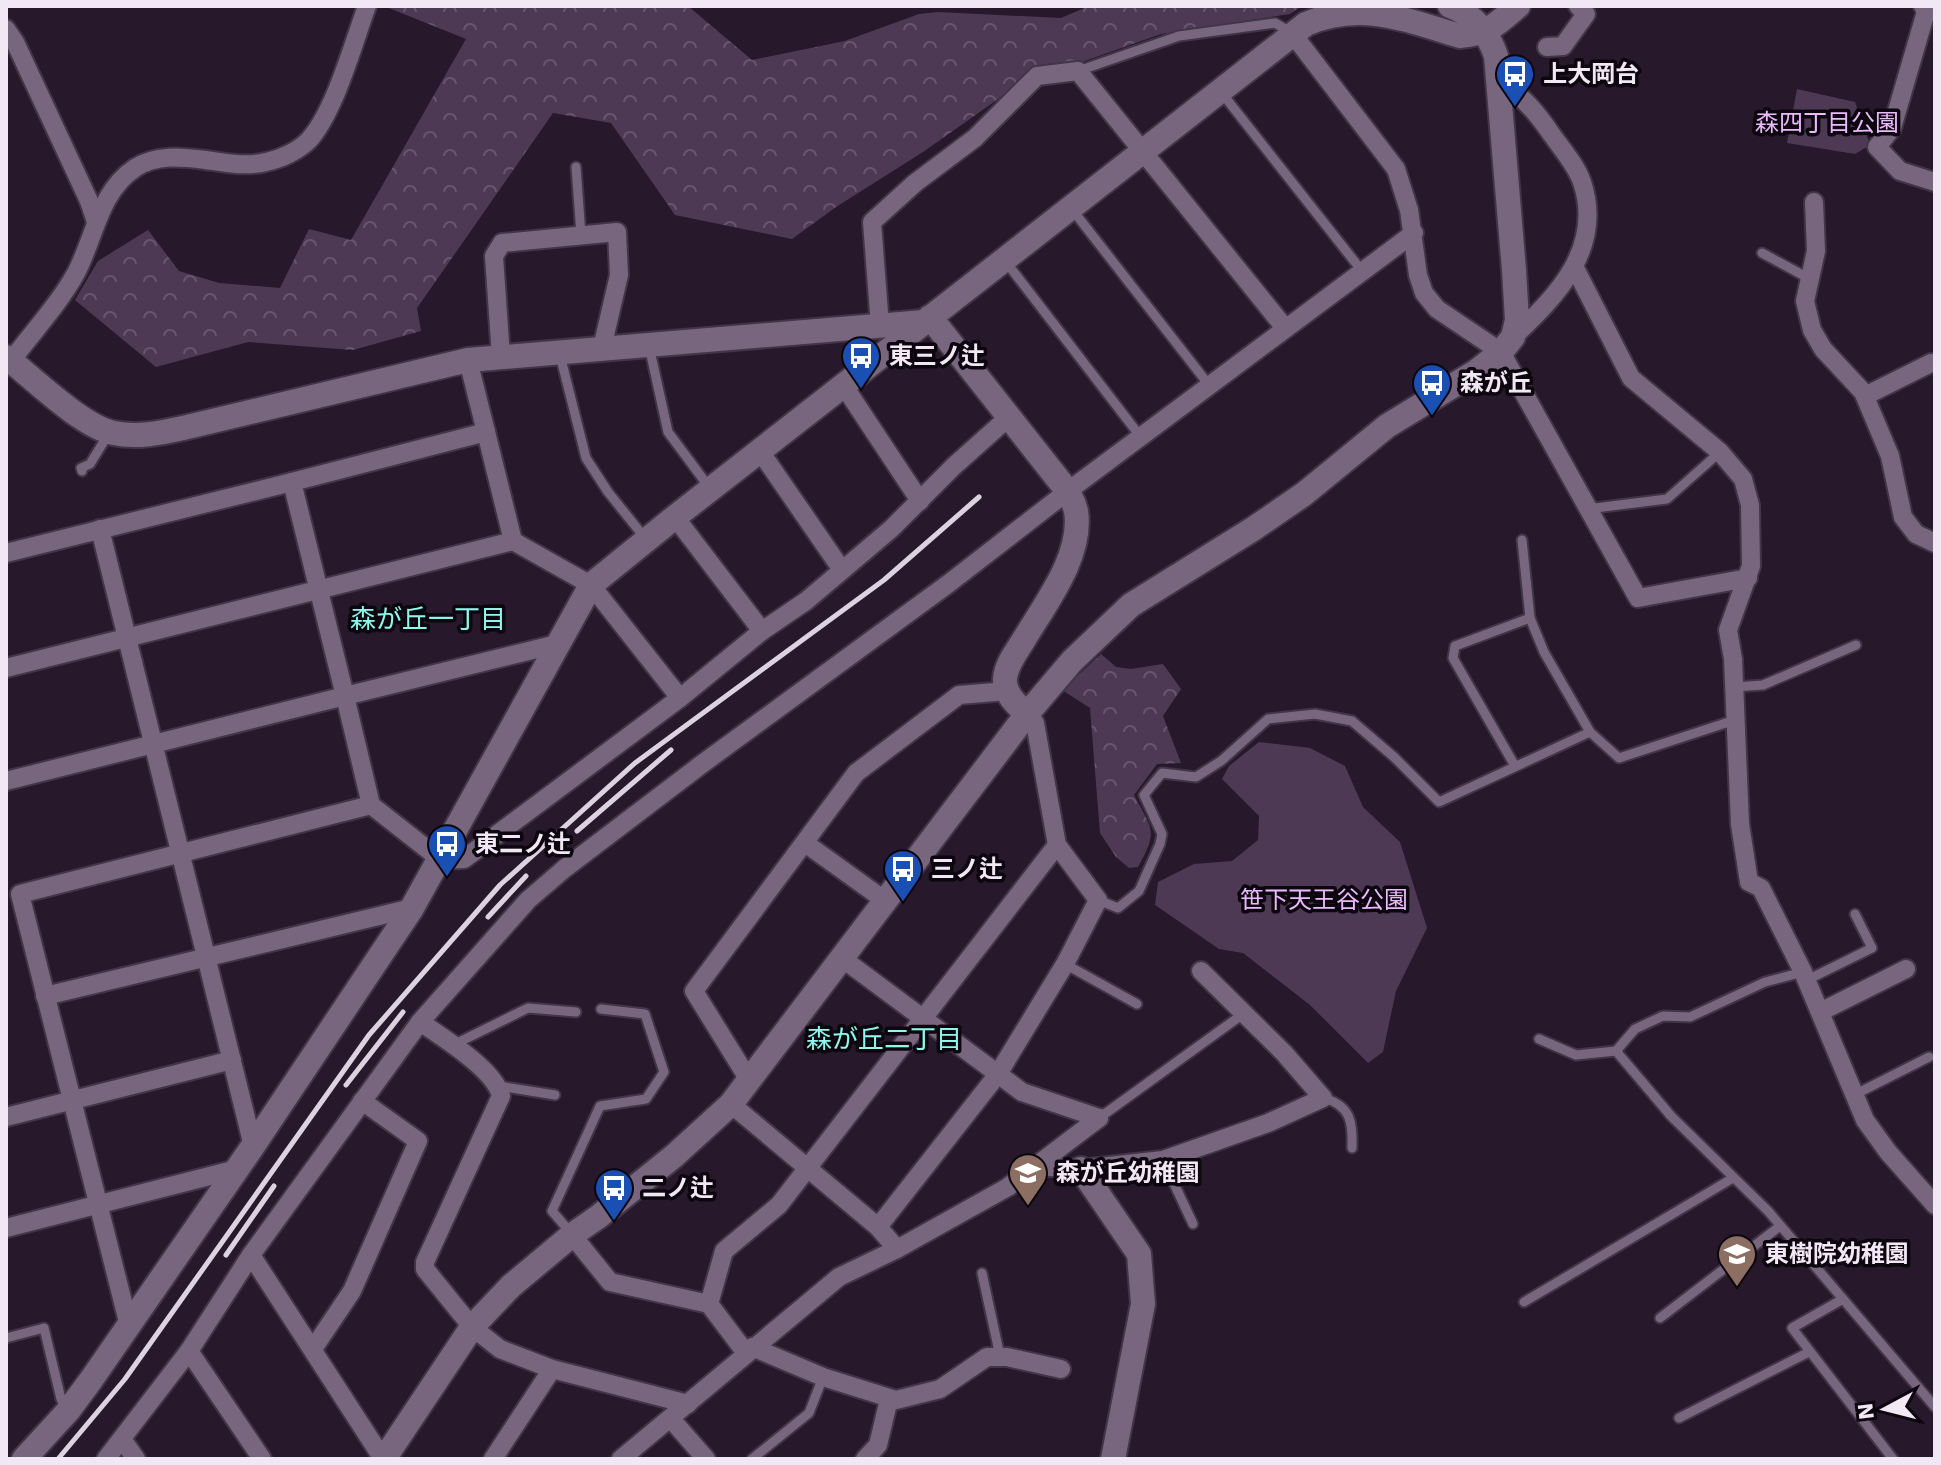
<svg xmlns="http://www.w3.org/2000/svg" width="1941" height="1465" viewBox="0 0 1941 1465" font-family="'Work Sans','Noto Sans JP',sans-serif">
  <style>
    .forest { fill: url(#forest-crowns) }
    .park { fill: #4e3955 }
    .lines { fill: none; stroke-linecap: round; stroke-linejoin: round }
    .lane-casing { stroke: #413546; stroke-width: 13 }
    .street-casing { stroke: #413546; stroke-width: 22 }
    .secondary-casing { stroke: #413546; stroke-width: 28 }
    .lane { stroke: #78667e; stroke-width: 9 }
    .street { stroke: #78667e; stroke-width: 18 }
    .secondary { stroke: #78667e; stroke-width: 24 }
    .rail { stroke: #ddd2e0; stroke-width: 5 }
    .labels { text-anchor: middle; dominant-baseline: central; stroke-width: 7; stroke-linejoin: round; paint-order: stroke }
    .poi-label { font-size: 24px; font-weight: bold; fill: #f2e7f5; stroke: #0c060e; text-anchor: start }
    .park-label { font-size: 24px; fill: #ecb8fe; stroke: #0c060e }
    .neighbourhood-label { font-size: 26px; fill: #8ff8ed; stroke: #0c060e }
  </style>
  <defs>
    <pattern id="forest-crowns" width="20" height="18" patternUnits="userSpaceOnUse" patternTransform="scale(2)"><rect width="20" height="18" fill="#4e3955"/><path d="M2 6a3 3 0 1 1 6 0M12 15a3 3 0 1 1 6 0" fill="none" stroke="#68566e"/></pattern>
  </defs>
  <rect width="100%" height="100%" fill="#27182c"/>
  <g class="forest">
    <polygon points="384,6 688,6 752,60 845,41 919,14 938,12 1061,18 1089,6 1302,6 1290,14 1161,34 1079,63 1035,73 923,152 836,207 792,239 675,215 611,123 553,113 417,308 421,331 353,350 248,342 156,367 75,300 98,261 148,230 179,271 219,283 280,288 309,229 351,240 466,39"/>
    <path d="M1101,654L1116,667L1131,669L1163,664L1181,689L1163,716L1181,763L1157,764L1134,795C1153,831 1158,830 1138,867L1129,868L1116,857L1100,833L1090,708L1062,690Z"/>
  </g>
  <g class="park">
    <polygon points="1797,89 1855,102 1870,145 1855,154 1787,143"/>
    <polygon points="1259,742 1310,748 1345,766 1363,807 1400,842 1427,928 1396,991 1383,1052 1368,1063 1310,1005 1243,953 1219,949 1155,905 1158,882 1194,864 1232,861 1258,840 1259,816 1222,779 1229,766"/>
  </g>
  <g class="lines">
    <g class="lane-casing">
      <g id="lane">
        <polyline points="1078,71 1179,36 1275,23 1292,33"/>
        <polyline points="1221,92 1362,271"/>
        <polyline points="576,167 581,235"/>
        <polyline points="1071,208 1209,385"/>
        <polyline points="1762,253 1810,279"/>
        <polyline points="1006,262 1140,436"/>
        <polyline points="649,346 668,432 709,487"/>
        <polyline points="560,355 586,458 608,492 645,538"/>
        <polyline points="82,471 81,468 90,464 109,433"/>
        <polyline points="1587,509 1667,499 1720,452"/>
        <polyline points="1522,540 1530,618 1544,652 1590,732 1619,758 1735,720"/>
        <polyline points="1734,687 1763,685 1856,645"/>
        <polyline points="1515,766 1453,658 1455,646 1530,618"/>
        <polyline points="1098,900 1118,908 1139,891 1160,844 1162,834 1144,795 1162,773 1196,777 1221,761 1268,719 1315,714 1352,721 1394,757 1439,802 1590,732"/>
        <polyline points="1065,964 1137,1004"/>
        <polyline points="1807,980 1872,948 1855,914"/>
        <polyline points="1539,1039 1576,1055 1616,1051 1671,1116 1768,1211 1935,1407"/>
        <polyline points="453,1045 528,1008 576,1012"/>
        <polyline points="1616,1051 1635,1029 1663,1016 1690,1017 1765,982 1803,972"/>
        <polyline points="499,1086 555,1095"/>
        <polyline points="1854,1095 1929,1057"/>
        <path d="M1323,1098C1351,1105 1353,1123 1352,1148"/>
        <polyline points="1099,1118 1243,1014"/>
        <polyline points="1163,1160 1193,1224"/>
        <polyline points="571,1233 552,1211 600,1106 646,1099 664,1072 645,1014 601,1009"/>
        <polyline points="982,1273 1000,1356"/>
        <polyline points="1843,1299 1792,1328 1893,1459"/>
        <polyline points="1524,1302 1733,1178"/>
        <polyline points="1660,1318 1780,1226"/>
        <polyline points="6,1338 44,1328 61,1399 67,1410"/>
        <polyline points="1679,1418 1809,1352"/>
        <polyline points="752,1459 809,1413 823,1377"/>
      </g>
    </g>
    <g class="street-casing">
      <g id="street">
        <polyline points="1923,6 1926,10 1925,15 1892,128 1877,147 1900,171 1935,182"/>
        <polyline points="6,29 15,42 89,201 96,222"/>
        <polyline points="1292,33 1396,169 1409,210 1418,275 1424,293 1437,309 1501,352 1638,598 1748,578"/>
        <polyline points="1547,47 1563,46 1586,14 1578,6"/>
        <path d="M1499,83C1521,92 1539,116 1552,135C1562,149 1576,165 1582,182C1604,248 1557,296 1513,337"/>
        <polyline points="1814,202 1816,251 1805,301 1812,330 1823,349 1863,392 1890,456 1903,517 1916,534 1935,543"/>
        <polyline points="1575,268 1631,378 1720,452 1743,479 1750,505 1751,566 1728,630 1733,659 1740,824 1749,882 1761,888 1803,972 1865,1120 1888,1152 1935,1205"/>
        <polyline points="880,326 872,222 915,183 975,138 1037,76 1078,71 1285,328"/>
        <polyline points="501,357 494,256 502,243 617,232 619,275 602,348"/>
        <polyline points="468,360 486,432"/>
        <path d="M11,361C32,333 59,304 76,273C95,237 99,192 135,168C156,154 182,157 206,160C226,163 246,167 266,162C281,159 298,151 309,140C335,111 353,44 367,6"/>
        <polyline points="844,386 920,501"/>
        <polyline points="1865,396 1931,363"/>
        <polyline points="760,451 842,570"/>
        <polyline points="675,517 762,631"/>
        <polyline points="100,529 253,1146"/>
        <polyline points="513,541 486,432 292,482 345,696 557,644"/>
        <polyline points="6,553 292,482"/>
        <polyline points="6,668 513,541 591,585 680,698"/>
        <polyline points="6,781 345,696 371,805 441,860 464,859 680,698 762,631 806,601 891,529 954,466 1010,416"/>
        <polyline points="805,843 887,902"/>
        <polyline points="843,959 998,1074 1065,964 1098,900 1057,845 1035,723 1027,714"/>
        <polyline points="45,996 412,908"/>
        <polyline points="1820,1012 1906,969"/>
        <path d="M420,1022C442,1037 495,1070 501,1096L425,1262V1269L472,1327L500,1349L552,1369L688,1404"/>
        <polyline points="749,1080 694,991 856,773 959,695 1007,691"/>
        <polyline points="731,1104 878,1227 897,1249"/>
        <polyline points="6,1117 232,1060"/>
        <polyline points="1037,1166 1081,1169 1163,1160 1268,1123 1323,1098 1284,1053 1201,971"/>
        <polyline points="878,1227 998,1074 1022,1092 1099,1118"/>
        <polyline points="6,1228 237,1169"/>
        <polyline points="572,1235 610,1282 709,1304 746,1353"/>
        <polyline points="251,1255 383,1459"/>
        <polyline points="709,1304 724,1251 779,1205 1057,845"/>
        <polyline points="129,1326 20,894 371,805"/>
        <polyline points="752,1347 823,1377 896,1400 940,1389 987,1357 1007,1357 1061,1369"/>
        <polyline points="313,1349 352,1291 418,1141 362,1101"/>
        <polyline points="189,1351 262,1459"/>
        <polyline points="671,1419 706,1459"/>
        <polyline points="122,1439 136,1459"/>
        <polyline points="106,1459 189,1351 251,1255 420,1022 528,900 564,869 702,764 948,584 1068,491 1414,233"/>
        <polyline points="493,1459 552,1369"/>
        <polyline points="621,1459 839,1277 897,1249 1008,1187 1099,1118"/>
        <polyline points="865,1459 878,1445 889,1399"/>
      </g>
    </g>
    <g class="secondary-casing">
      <g id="secondary">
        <path d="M930,317L1058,479C1066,488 1073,498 1076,511C1083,556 1045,604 1023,641C1016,652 1006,665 1005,679C1004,694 1017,705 1027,714"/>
        <path d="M6,357C33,378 82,427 114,433C137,438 160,433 183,428L468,360L924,322"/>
        <polyline points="1081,1169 1139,1254 1143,1304 1113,1459"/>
        <path d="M24,1459L68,1411L91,1380L253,1146L412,908L591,585L675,517L1306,24C1361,0 1406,20 1460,36C1488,34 1497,24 1518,6"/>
        <path d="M384,1459L472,1327L511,1286L572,1235L598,1217L674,1156L731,1104L1027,714L1072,661L1131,605L1253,529L1304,494L1387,426L1477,371L1501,352L1513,337L1517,320L1514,270L1496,56C1489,34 1473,14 1450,6"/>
      </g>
    </g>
    <use href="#lane" class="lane"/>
    <use href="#street" class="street"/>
    <use href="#secondary" class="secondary"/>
    <g class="rail">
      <polyline points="577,831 671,750"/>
      <polyline points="488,917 526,876"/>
      <polyline points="346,1085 403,1012"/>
      <polyline points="226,1255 274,1186"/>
      <polyline points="58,1459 125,1379 369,1035 500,885 635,763 884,580 979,497"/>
    </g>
  </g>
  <defs>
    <g id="bus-pin" transform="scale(2)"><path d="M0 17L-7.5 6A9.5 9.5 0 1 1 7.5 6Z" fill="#1a4fb4" stroke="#0c060e"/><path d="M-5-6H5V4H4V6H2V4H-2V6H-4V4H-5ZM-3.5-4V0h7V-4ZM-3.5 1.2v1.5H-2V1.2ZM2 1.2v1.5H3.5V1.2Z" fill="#fff"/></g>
    <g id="school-pin" transform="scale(2)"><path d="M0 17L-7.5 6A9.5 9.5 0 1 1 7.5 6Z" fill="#8d6e63" stroke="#0c060e"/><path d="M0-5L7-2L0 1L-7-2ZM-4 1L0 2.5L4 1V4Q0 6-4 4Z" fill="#fff"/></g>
  </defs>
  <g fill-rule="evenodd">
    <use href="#bus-pin" x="1515" y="74"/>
    <use href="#bus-pin" x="861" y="356"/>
    <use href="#bus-pin" x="1432" y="383"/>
    <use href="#bus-pin" x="447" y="844"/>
    <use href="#bus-pin" x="903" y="869"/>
    <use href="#school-pin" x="1028" y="1173"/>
    <use href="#bus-pin" x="614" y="1188"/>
    <use href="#school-pin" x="1737" y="1254"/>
  </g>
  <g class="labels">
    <g class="poi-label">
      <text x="1543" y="74">上大岡台</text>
      <text x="889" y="356">東三ノ辻</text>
      <text x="1460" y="383">森が丘</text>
      <text x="475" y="844">東二ノ辻</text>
      <text x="931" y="869">三ノ辻</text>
      <text x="1056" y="1173">森が丘幼稚園</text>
      <text x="642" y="1188">二ノ辻</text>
      <text x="1765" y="1254">東樹院幼稚園</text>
    </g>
    <g class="park-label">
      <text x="1827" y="123">森四丁目公園</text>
      <text x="1324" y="900">笹下天王谷公園</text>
    </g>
    <g class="neighbourhood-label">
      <text x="428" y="619">森が丘一丁目</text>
      <text x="884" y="1039">森が丘二丁目</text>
    </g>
  </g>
  <rect width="1941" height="1465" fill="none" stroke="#f2e7f5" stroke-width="16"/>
  <g transform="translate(1885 1409) rotate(263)" stroke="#0c060e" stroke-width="6" paint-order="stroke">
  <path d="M0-6L14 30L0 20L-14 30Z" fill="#f2e7f5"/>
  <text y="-12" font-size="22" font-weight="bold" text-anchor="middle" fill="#f2e7f5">N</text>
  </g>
</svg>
